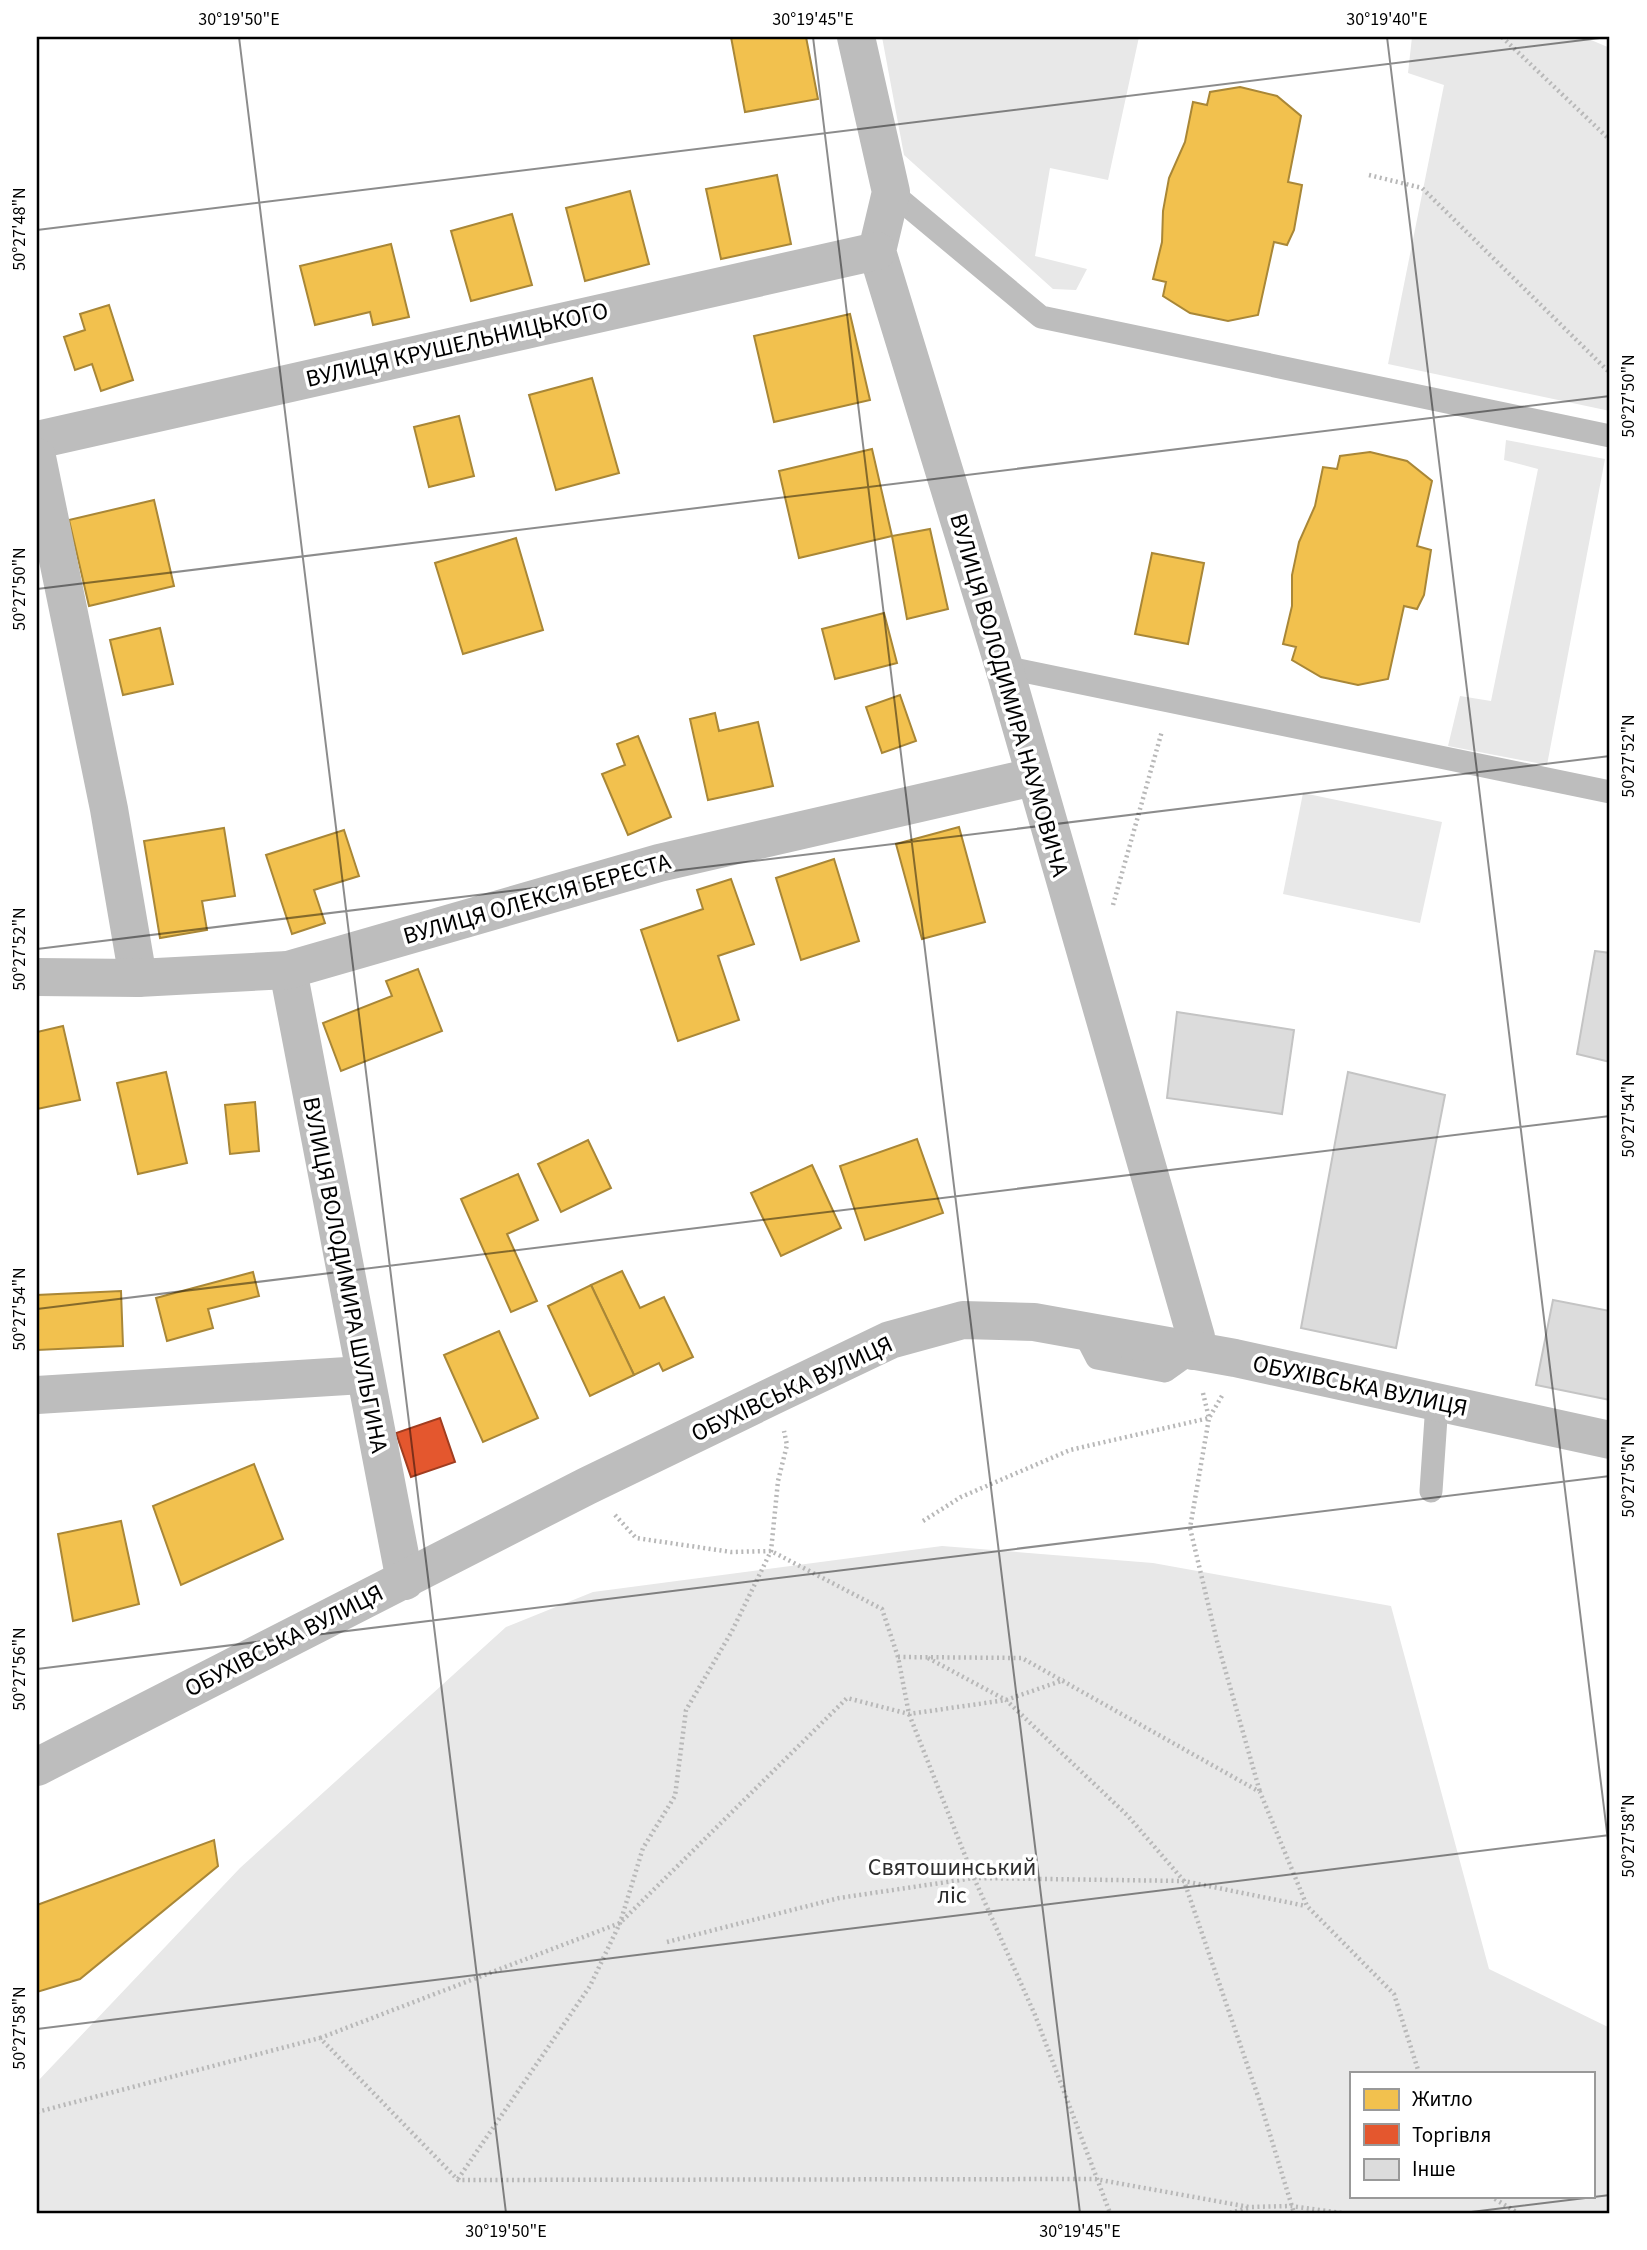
<svg xmlns="http://www.w3.org/2000/svg" width="1647" height="2250" viewBox="0 0 1647 2250" font-family="'Source Sans 3',sans-serif">
  <style>
    .green { fill: #e8e8e8; fill-rule: evenodd }
    .homes { fill: #f2c14e; stroke: #a98737; stroke-width: 2 }
    .shops { fill: #e4572e; stroke: #a03d20; stroke-width: 2 }
    .building { fill: #dcdcdc; stroke: #c4c4c4; stroke-width: 2 }
    .lines { fill: none; stroke-linecap: round; stroke-linejoin: round }
    .path { stroke: #b8b8b8; stroke-width: 4.5; stroke-dasharray: 2 3.5; stroke-linecap: butt }
    .lane { stroke: #bdbdbd; stroke-width: 23 }
    .street { stroke: #bdbdbd; stroke-width: 38 }
    .ticks { fill: none; stroke: #000; stroke-width: 2; stroke-opacity: 0.45 }
    .labels { text-anchor: middle; dominant-baseline: central; stroke-width: 7; stroke-linejoin: round; paint-order: stroke }
    .street-label { font-size: 24px; fill: #000; stroke: #fff }
    .park-label { font-size: 24px; fill: #2d2d2d; stroke: #fff }
    .neatline { fill: none; stroke: #000; stroke-width: 2.5 }
    .ticks-label { font-size: 18px; text-anchor: middle; fill: #000 }
  </style>
  <rect width="100%" height="100%" fill="#fff"/>
  <g class="green">
    <polygon points="882,37 1139,37 1108,180 1050,168 1035,256 1087,269 1076,290 1053,289 904,155"/>
    <polygon points="1412,37 1584,37 1610,48 1610,411 1388,364 1444,85 1408,73"/>
    <polygon points="1506,440 1605,459 1547,765 1448,746 1460,696 1491,701 1538,469 1504,460"/>
    <polygon points="1303,793 1442,822 1420,923 1283,894"/>
    <path d="M942,1546L1153,1563L1391,1606L1489,1969L1610,2028V2213H37V2082L240,1868L506,1627L593,1592ZM1593,2073V2196H1351V2073Z"/>
  </g>
  <g class="homes">
    <polygon points="731,37 806,37 818,99 745,112"/>
    <polygon points="1240,87 1277,96 1301,116 1288,182 1302,185 1294,230 1287,245 1274,242 1258,315 1228,321 1190,313 1163,296 1166,282 1153,279 1162,242 1163,211 1169,178 1185,142 1193,102 1207,105 1210,92"/>
    <polygon points="777,175 791,244 721,259 706,189"/>
    <polygon points="630,191 649,264 585,281 566,208"/>
    <polygon points="512,214 532,285 471,301 451,231"/>
    <polygon points="391,244 409,317 373,325 370,312 315,325 300,266"/>
    <polygon points="109,305 133,380 101,391 92,364 75,370 64,337 85,330 80,314"/>
    <polygon points="850,314 870,400 774,422 754,336"/>
    <polygon points="592,378 619,473 556,490 529,395"/>
    <polygon points="459,416 474,476 429,487 414,427"/>
    <polygon points="872,449 892,536 799,558 779,471"/>
    <polygon points="1370,452 1407,461 1432,481 1417,546 1431,550 1424,595 1417,609 1404,606 1388,679 1358,685 1321,677 1292,660 1296,647 1283,644 1292,606 1292,575 1299,542 1315,506 1323,467 1337,469 1340,456"/>
    <polygon points="154,500 174,586 89,606 69,520"/>
    <polygon points="930,529 948,609 907,619 892,536"/>
    <polygon points="516,538 543,630 463,654 435,563"/>
    <polygon points="1152,553 1204,563 1188,644 1135,634"/>
    <polygon points="884,613 897,663 835,679 822,629"/>
    <polygon points="160,628 173,684 123,695 110,640"/>
    <polygon points="900,695 916,741 882,753 866,707"/>
    <polygon points="715,713 719,731 758,722 773,786 708,800 690,719"/>
    <polygon points="638,736 671,817 628,835 602,774 625,765 617,744"/>
    <polygon points="959,827 985,922 922,939 896,844"/>
    <polygon points="224,828 235,896 202,901 207,930 160,938 144,841"/>
    <polygon points="344,830 359,876 314,890 325,923 292,934 266,855"/>
    <polygon points="834,859 859,941 801,960 776,878"/>
    <polygon points="731,879 754,944 718,956 739,1020 678,1041 641,930 703,909 697,890"/>
    <polygon points="418,969 442,1031 341,1071 323,1023 392,996 386,981"/>
    <polygon points="63,1026 80,1100 37,1109 37,1032"/>
    <polygon points="166,1072 187,1163 138,1174 117,1083"/>
    <polygon points="255,1102 259,1151 230,1154 225,1105"/>
    <polygon points="917,1139 943,1213 865,1240 840,1166"/>
    <polygon points="588,1140 611,1188 561,1212 538,1164"/>
    <polygon points="812,1165 841,1228 781,1256 751,1193"/>
    <polygon points="518,1174 538,1220 507,1234 537,1301 511,1312 461,1199"/>
    <polygon points="622,1271 640,1308 664,1297 693,1357 663,1371 659,1363 634,1375 591,1285"/>
    <polygon points="253,1272 259,1296 208,1309 213,1328 167,1341 156,1298"/>
    <polygon points="591,1285 634,1375 590,1396 548,1306"/>
    <polygon points="121,1291 123,1346 37,1350 37,1295"/>
    <polygon points="499,1331 538,1418 483,1442 444,1355"/>
    <polygon points="254,1464 283,1539 181,1585 153,1506"/>
    <polygon points="121,1521 139,1604 73,1621 58,1534"/>
    <polygon points="214,1840 218,1866 80,1979 37,1992 37,1905"/>
  </g>
  <polygon class="shops" points="440,1418 455,1462 411,1477 396,1433"/>
  <g class="building">
    <polygon points="1595,951 1610,953 1610,1062 1577,1054"/>
    <polygon points="1177,1012 1294,1030 1282,1114 1167,1098"/>
    <polygon points="1348,1072 1445,1095 1396,1348 1301,1328"/>
    <polygon points="1553,1300 1610,1311 1610,1400 1536,1385"/>
  </g>
  <g class="lines">
    <g class="path">
      <polyline points="1502,37 1610,140"/>
      <polyline points="1369,175 1422,188 1610,373"/>
      <polyline points="1113,905 1162,731"/>
      <polyline points="1203,1393 1209,1418 1190,1528 1217,1641 1260,1792"/>
      <polyline points="615,1515 636,1538 731,1552 771,1551 882,1609 898,1657 909,1714 974,1878 1035,2015 1110,2213"/>
      <polyline points="923,1521 961,1497 1070,1450 1209,1418 1223,1394"/>
      <polyline points="898,1657 1022,1658 1260,1792 1307,1906 1394,1994 1419,2073"/>
      <polyline points="928,1658 1006,1700 1128,1816 1184,1881 1306,1906"/>
      <polyline points="667,1942 839,1898 974,1878 1184,1881 1260,2102 1294,2213"/>
      <polyline points="320,2038 620,1923 847,1698 909,1714 1006,1700 1064,1680"/>
      <polyline points="37,2112 320,2038 458,2180 1095,2179 1249,2207 1291,2206 1342,2213"/>
      <polyline points="458,2179 590,1986 620,1923 643,1848 675,1796 686,1710 732,1631 771,1551 778,1481 787,1445 784,1431"/>
      <polyline points="1490,2196 1518,2213"/>
      <polyline points="1230,2213 1248,2208"/>
    </g>
    <g class="lane">
      <polyline points="891,192 1041,317 1610,436"/>
      <polyline points="1004,667 1610,792"/>
      <polyline points="1083,1331 1097,1358 1165,1371 1193,1351"/>
      <polyline points="1431,1491 1437,1403"/>
    </g>
    <g class="street">
      <polyline points="856,37 891,192 877,251 1004,667 1196,1337 1193,1351"/>
      <polyline points="37,440 877,251"/>
      <polyline points="37,457 109,809 138,978"/>
      <polyline points="288,970 405,1581"/>
      <polyline points="37,977 138,978 288,970 659,863 1033,777"/>
      <polyline points="37,1395 363,1375"/>
      <polyline points="37,1767 587,1486 777,1394 890,1340 963,1320 1034,1322 1235,1358 1610,1440"/>
    </g>
  </g>
  <path class="ticks" d="M239,37L506,2213M813,37L1080,2213M1387,37L1610,1857M37,230L1608,37M37,589L1610,396M37,949L1610,756M37,1309L1610,1116M37,1669L1610,1476M37,2029L1610,1835M1463,2213L1610,2195"/>
  <g class="labels">
    <g class="street-label">
      <text transform="translate(457 345) rotate(-13)">ВУЛИЦЯ КРУШЕЛЬНИЦЬКОГО</text>
      <text transform="translate(1009 695) rotate(74)">ВУЛИЦЯ ВОЛОДИМИРА НАУМОВИЧА</text>
      <text transform="translate(537 899) rotate(-16)">ВУЛИЦЯ ОЛЕКСІЯ БЕРЕСТА</text>
      <text transform="translate(345 1275) rotate(79)">ВУЛИЦЯ ВОЛОДИМИРА ШУЛЬГИНА</text>
      <text transform="translate(1360 1386) rotate(12)">ОБУХІВСЬКА ВУЛИЦЯ</text>
      <text transform="translate(792 1389) rotate(-25)">ОБУХІВСЬКА ВУЛИЦЯ</text>
      <text transform="translate(284 1641) rotate(-27)">ОБУХІВСЬКА ВУЛИЦЯ</text>
    </g>
    <g class="park-label">
      <text x="952" y="1867">Святошинський<tspan x="952" dy="28">ліс</tspan></text>
    </g>
  </g>
  <rect width="1647" height="2250" fill="none" stroke="#ffffff" stroke-width="77"/>
  <rect x="1350" y="2072" width="245" height="126" fill="#ffffff" stroke="#999999" stroke-width="2"/>
  <rect x="1364" y="2089" width="35" height="21" fill="#f2c14e" stroke="#999999" stroke-width="2"/>
  <text x="1412" y="2106" font-size="21" fill="#000000">Житло</text>
  <rect x="1364" y="2124" width="35" height="21" fill="#e4572e" stroke="#999999" stroke-width="2"/>
  <text x="1412" y="2142" font-size="21" fill="#000000">Торгівля</text>
  <rect x="1364" y="2159" width="35" height="21" fill="#dcdcdc" stroke="#999999" stroke-width="2"/>
  <text x="1412" y="2176" font-size="21" fill="#000000">Інше</text>
  <rect x="38" y="38" width="1570" height="2174" class="neatline"/>
  <g class="ticks-label">
    <text x="239" y="25">30°19'50"E</text>
    <text x="813" y="25">30°19'45"E</text>
    <text x="1387" y="25">30°19'40"E</text>
    <text transform="translate(19 229) rotate(-90)" y="6">50°27'48"N</text>
    <text transform="translate(1628 396) rotate(-90)" y="6">50°27'50"N</text>
    <text transform="translate(19 589) rotate(-90)" y="6">50°27'50"N</text>
    <text transform="translate(1628 756) rotate(-90)" y="6">50°27'52"N</text>
    <text transform="translate(19 949) rotate(-90)" y="6">50°27'52"N</text>
    <text transform="translate(1628 1116) rotate(-90)" y="6">50°27'54"N</text>
    <text transform="translate(19 1309) rotate(-90)" y="6">50°27'54"N</text>
    <text transform="translate(1628 1476) rotate(-90)" y="6">50°27'56"N</text>
    <text transform="translate(19 1669) rotate(-90)" y="6">50°27'56"N</text>
    <text transform="translate(1628 1836) rotate(-90)" y="6">50°27'58"N</text>
    <text transform="translate(19 2028) rotate(-90)" y="6">50°27'58"N</text>
    <text x="506" y="2237">30°19'50"E</text>
    <text x="1080" y="2237">30°19'45"E</text>
  </g>
</svg>
